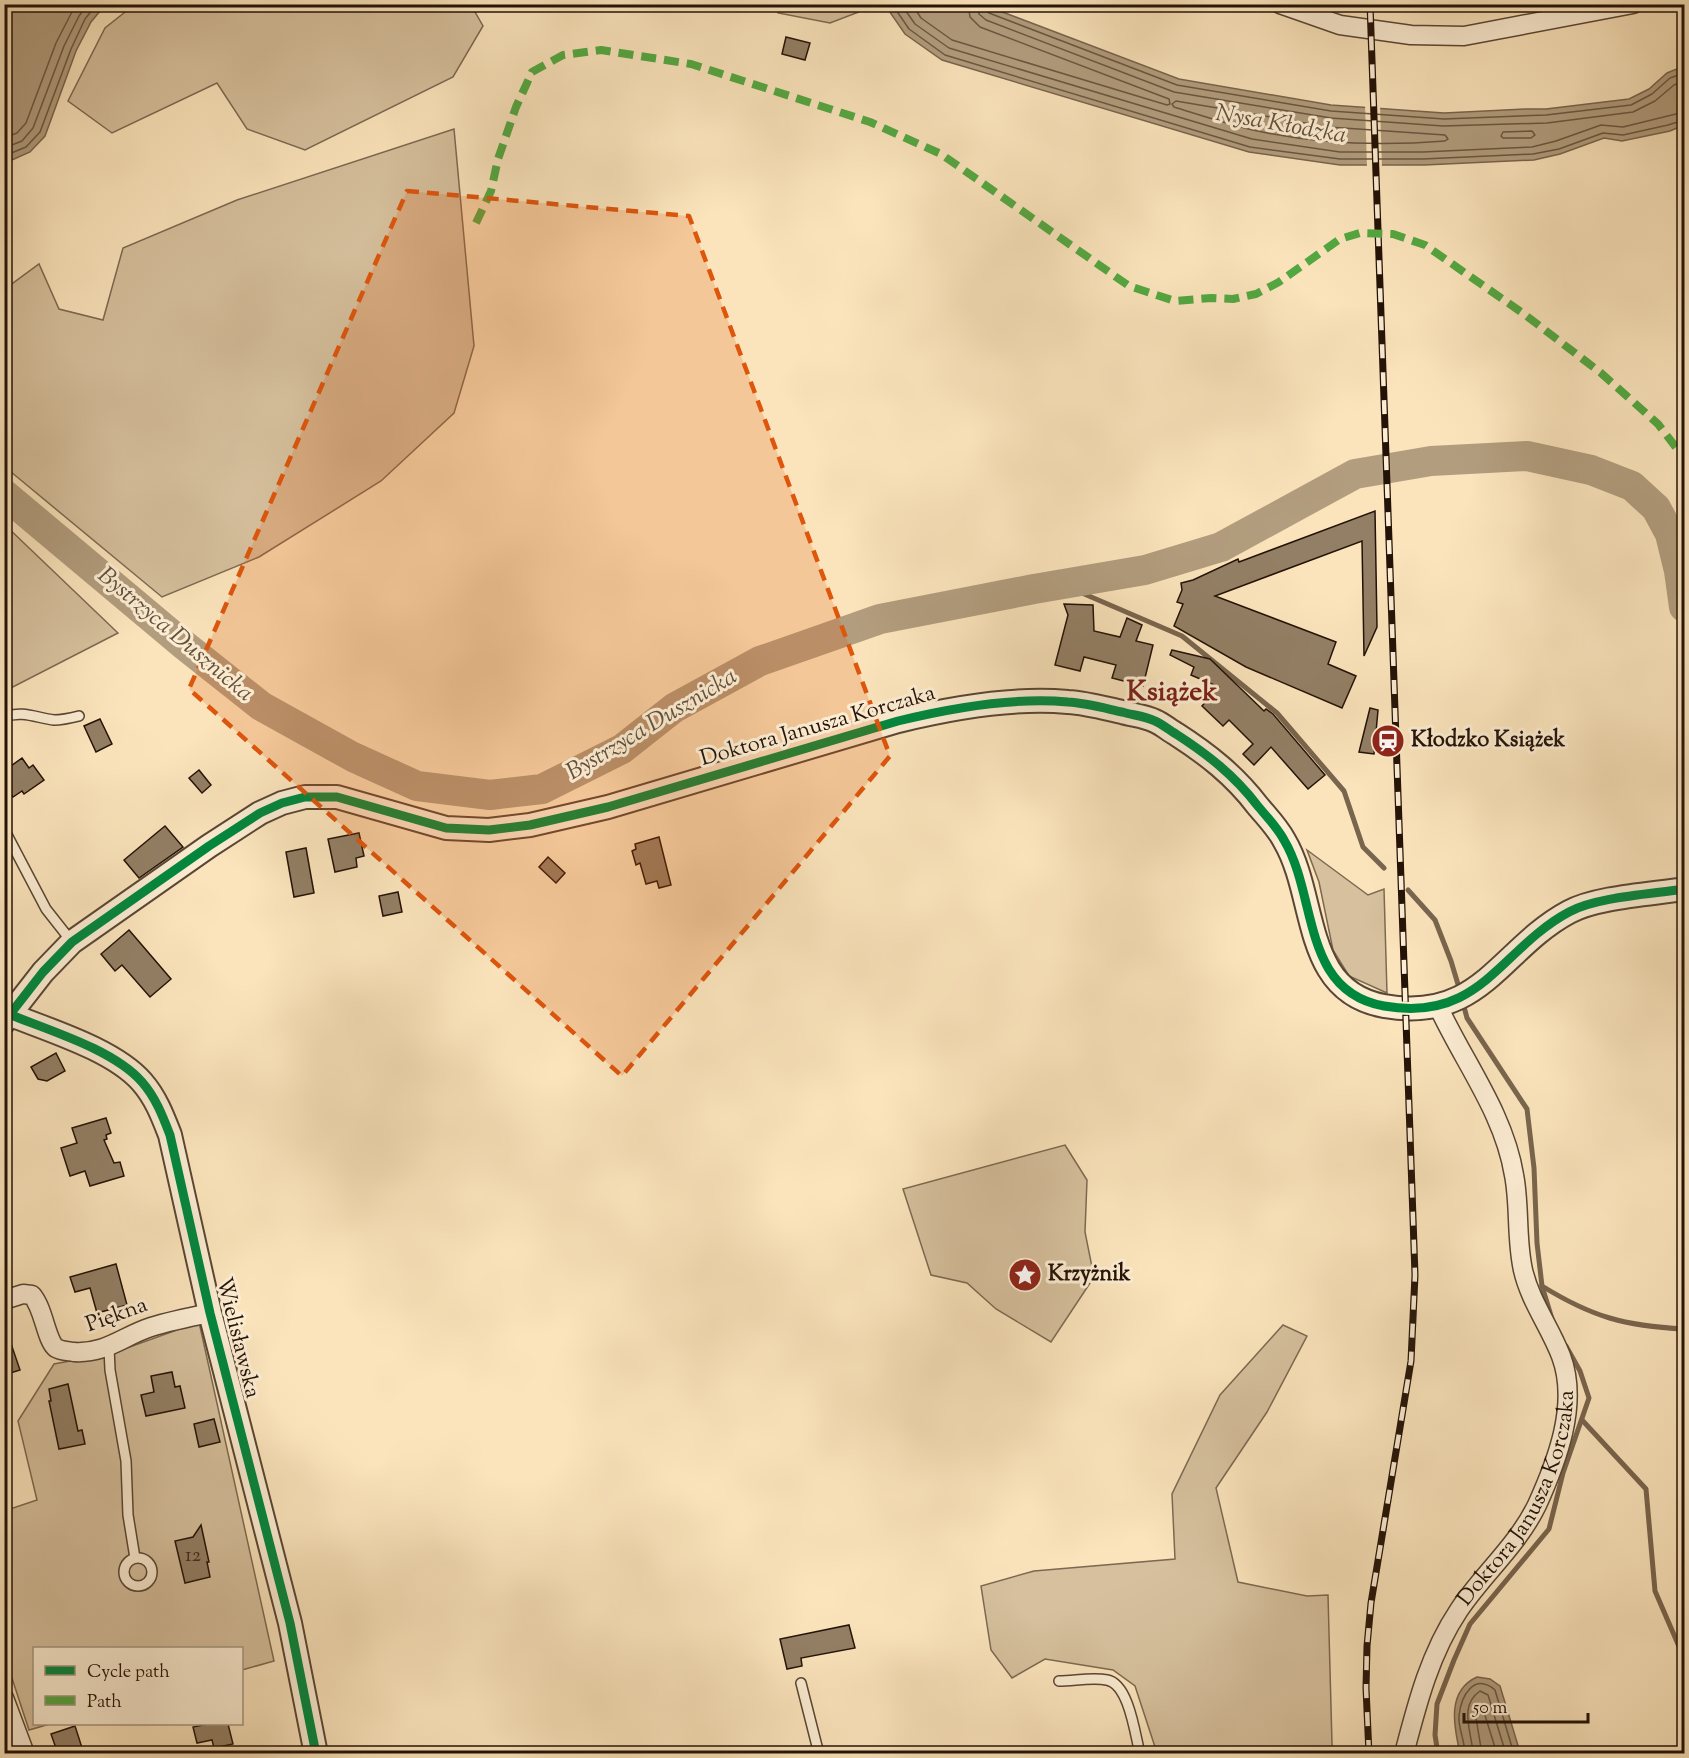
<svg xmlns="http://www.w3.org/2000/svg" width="1689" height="1758" viewBox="0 0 1689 1758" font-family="'Sorts Mill Goudy',serif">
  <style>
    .green { fill: #d6c09d; stroke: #7c6952; stroke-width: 1.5 }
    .water { fill: #b29d7e; stroke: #79654e; stroke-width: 1.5 }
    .pier { fill: #fbe4bc }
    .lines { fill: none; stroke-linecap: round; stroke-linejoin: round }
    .shore { stroke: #6a5842; stroke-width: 1.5 }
    .stream { stroke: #79654e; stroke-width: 5 }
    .river { stroke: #b29d7e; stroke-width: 30 }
    .building { fill: #937f65; stroke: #231207; stroke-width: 1.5 }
    .service-casing { stroke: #594634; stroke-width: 12 }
    .minor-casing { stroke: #594634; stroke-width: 21 }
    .tertiary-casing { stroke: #594634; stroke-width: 26 }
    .service { stroke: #fcedd3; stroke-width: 9 }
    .minor { stroke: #fcedd3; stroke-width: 18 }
    .tertiary { stroke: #fcedd3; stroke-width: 22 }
    .rail-casing { stroke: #231207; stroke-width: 7 }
    .rail { stroke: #fcedd3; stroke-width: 4.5; stroke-dasharray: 14; stroke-linecap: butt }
    .quiet { stroke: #53a841; stroke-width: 8; stroke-dasharray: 15 8; stroke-linecap: butt }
    .cycleway-casing { stroke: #fcedd3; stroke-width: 13 }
    .cycleway { stroke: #00873e; stroke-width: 9 }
    .marked { fill: #de550c; fill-opacity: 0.2; stroke: #de550c; stroke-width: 4.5; stroke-dasharray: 12 8; stroke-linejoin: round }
    .labels { text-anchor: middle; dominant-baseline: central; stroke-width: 6; stroke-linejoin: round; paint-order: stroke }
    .number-label { font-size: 20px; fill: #3f2d1e }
    .street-label { font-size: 22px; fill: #231207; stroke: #fcedd3 }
    .poi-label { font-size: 22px; font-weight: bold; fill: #231207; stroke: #fcedd3; text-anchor: start }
    .water-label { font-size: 24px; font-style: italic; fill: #63513d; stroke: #fcedd3 }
    .district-label { font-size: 28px; font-weight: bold; fill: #7a1f14; stroke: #fcedd3 }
  </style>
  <rect width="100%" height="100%" fill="#fbe4bc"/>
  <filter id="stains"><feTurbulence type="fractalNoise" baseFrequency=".00333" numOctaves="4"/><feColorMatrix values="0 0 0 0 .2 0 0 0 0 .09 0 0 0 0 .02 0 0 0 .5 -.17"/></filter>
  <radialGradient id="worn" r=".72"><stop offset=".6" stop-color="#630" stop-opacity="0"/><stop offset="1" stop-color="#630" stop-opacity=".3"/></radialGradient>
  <g class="green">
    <polygon points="134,5 471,5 483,26 453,77 305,150 247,129 217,83 112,133 68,101 105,28"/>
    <polygon points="778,5 778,4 877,5 830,23 778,13"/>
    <polygon points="454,129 474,346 454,413 381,481 259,557 162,597 5,467 5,289 39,264 59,309 103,320 123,248 237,200"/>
    <polygon points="4,524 118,633 5,691 4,691"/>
    <polygon points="1307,850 1368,895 1384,889 1387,993 1349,976 1333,950 1319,882"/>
    <polygon points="1065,1145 1087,1180 1085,1232 1094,1277 1051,1342 996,1309 967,1283 931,1275 903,1189"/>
    <polygon points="199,1322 274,1661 242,1670 242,1648 34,1648 34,1724 50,1724 29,1730 5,1657 4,1511 37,1500 18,1421 54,1364 113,1353"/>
    <polygon points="1283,1325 1307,1336 1267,1412 1216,1488 1238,1582 1307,1596 1328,1595 1332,1744 1334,1753 1157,1753 1135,1686 1113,1670 1045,1659 1012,1678 991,1650 981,1586 1034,1571 1175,1559 1172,1494 1220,1395"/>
  </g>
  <g class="water">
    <polygon points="5,4 105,5 91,22 76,51 45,136 30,152 5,163"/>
    <polygon points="885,5 984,5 1179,79 1331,105 1444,113 1525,109 1546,109 1629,99 1649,89 1667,73 1684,66 1684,125 1670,131 1622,141 1604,138 1560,154 1534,160 1424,165 1340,165 1249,152 942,60 905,34"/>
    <polygon points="5,479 60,525 31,529 5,505"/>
    <path d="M1477,1677L1490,1679L1500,1686L1520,1752L1518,1753H1460C1454,1727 1446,1691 1477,1677Z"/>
  </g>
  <polygon class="pier" points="1365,104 1380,105 1382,168 1367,168"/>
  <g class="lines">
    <g class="shore">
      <polyline points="892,4 909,29 945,55 1250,147 1340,159 1423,159 1533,154 1559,149 1603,133 1623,135 1668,125 1684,120"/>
      <polyline points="901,4 915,24 949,48 1252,139 1340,152 1423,152 1532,147 1556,141 1601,125 1623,127 1684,112"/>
      <polyline points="912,4 921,18 952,40 1167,105 1170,104 1169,99 980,27 970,17 968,4"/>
      <polyline points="977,4 979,14 986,20 1174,92 1331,118 1443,126 1547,123 1633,112 1655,101 1674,85 1684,81"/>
      <polyline points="984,4 985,9 989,13 1177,85 1331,111 1444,119 1546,115 1631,105 1652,94 1670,78 1684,73"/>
      <path d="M1176,101L1329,127L1445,135L1448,139L1445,141C1382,146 1315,144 1253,130C1227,124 1200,115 1174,107L1172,104Z"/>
      <polygon points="1532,131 1535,135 1531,138 1503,138 1501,136 1503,132"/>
      <polyline points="4,138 17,133 26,123 56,43 76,4"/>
      <polyline points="4,148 22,141 33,128 64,46 79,16 88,4"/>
      <polyline points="4,156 26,147 40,132 71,49 85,19 97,4"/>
      <polyline points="4,487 41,517 41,520 33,522 11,503 4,501"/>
      <path d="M1465,1754C1465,1741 1458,1728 1459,1716C1461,1696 1474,1672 1495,1690L1514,1754"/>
      <path d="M1473,1754C1472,1732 1458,1706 1480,1691L1488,1695L1506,1754"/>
      <polyline points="1482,1754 1476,1718 1478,1709 1480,1707 1483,1709 1497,1754"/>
    </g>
    <g class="stream">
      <polyline points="1061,584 1182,636 1277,713 1344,791 1363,847 1384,868"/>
      <polyline points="1408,890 1435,920 1451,961 1460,991"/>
      <path d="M1463,1003L1467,1018L1527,1109L1534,1168L1537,1243L1542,1286C1592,1317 1625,1326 1684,1329"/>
      <polyline points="1542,1286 1552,1319"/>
      <polyline points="1582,1420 1646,1489 1655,1591 1684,1658"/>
      <polyline points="1438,1754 1435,1735 1437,1704 1454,1660 1470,1624 1549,1529 1563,1473 1589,1398 1580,1371 1566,1346"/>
    </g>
    <polyline class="river" points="4,494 184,645 261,706 353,757 417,786 490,795 542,789 622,749 674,708 760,661 880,619 1034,589 1145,570 1221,547 1355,474 1431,461 1527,456 1591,470 1632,486 1656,508 1670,534 1679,571 1684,607"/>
  </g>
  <g class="building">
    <polygon points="786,37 810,43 805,60 782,54"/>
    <polygon points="1375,511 1377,627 1364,656 1362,541 1215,596 1336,642 1328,664 1356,676 1342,708 1246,667 1174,626 1183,604 1177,602 1182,590 1181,583 1193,580 1238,559 1239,562"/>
    <polygon points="1064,604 1093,605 1094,631 1120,637 1127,618 1142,625 1136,641 1153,645 1143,686 1112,678 1116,665 1084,657 1080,671 1055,665 1068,615"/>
    <polygon points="1172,650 1210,659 1264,711 1266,709 1273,714 1325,775 1308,789 1271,747 1254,765 1243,754 1253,744 1229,720 1223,726 1202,706 1219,687 1191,675 1194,667 1170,655"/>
    <polygon points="1370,708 1378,710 1374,754 1359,752"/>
    <polygon points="100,719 112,744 96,752 84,726"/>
    <polygon points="22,758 29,768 33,765 44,780 24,794 22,791 13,797 4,784 4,771"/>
    <polygon points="199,770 211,785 202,793 189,778"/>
    <polygon points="165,826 183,847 139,878 124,860"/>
    <polygon points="359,833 364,856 356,858 357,867 335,872 328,839"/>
    <polygon points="659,837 671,885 659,888 657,881 646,884 640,863 636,865 632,851 636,849 635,844"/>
    <polygon points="306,848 314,893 294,897 286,852"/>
    <polygon points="548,857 565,873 556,883 539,867"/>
    <polygon points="398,892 402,912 383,916 379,896"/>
    <polygon points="129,930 171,979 150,997 122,965 115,971 101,954"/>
    <polygon points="56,1053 65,1071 47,1081 38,1079 31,1067"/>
    <polygon points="106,1118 111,1133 106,1135 107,1139 104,1140 114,1163 120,1162 124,1176 90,1186 85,1171 70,1176 61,1148 77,1143 72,1128"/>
    <polygon points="116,1264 127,1305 97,1313 90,1288 75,1292 70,1277"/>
    <polygon points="4,1332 7,1332 20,1370 4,1375"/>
    <polygon points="172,1372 175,1387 180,1386 185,1408 146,1416 141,1395 154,1392 151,1376"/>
    <polygon points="68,1384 78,1431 82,1430 85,1444 59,1449 49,1401 51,1401 49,1389"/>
    <polygon points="214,1419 220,1442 199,1447 194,1424"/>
    <polygon points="201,1525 209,1562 207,1562 210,1577 185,1583 175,1541 193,1537"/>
    <polygon points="849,1625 855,1648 801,1658 802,1666 787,1669 780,1639"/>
    <polygon points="208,1724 228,1724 233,1744 214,1748 212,1740 197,1743 193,1727"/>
    <polygon points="75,1726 84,1754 58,1754 51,1734"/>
  </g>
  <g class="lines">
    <g class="service-casing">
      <g id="service">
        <path d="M4,717C22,710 37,718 54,720C62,720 71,718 79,716"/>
        <polyline points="4,829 46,909 72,942"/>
        <polyline points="109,1348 110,1370 126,1461 128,1515 135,1558"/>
        <circle cx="138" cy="1572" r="14"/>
        <path d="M1059,1681C1074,1681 1092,1677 1107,1680C1129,1684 1135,1734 1140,1754"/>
        <polyline points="801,1683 819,1754"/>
      </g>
    </g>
    <g class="minor-casing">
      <g id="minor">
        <polyline points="1280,4 1340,25 1411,35 1464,36 1633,4"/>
        <path d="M4,1300L23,1294L32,1295C44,1309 46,1340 56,1348C61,1351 68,1351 74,1352C106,1354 123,1336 151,1327C170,1321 190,1317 210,1313"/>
        <polyline points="4,1698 25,1754"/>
        <path id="s1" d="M1404,1754C1417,1704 1430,1653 1459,1610C1483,1574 1517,1546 1537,1505C1557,1461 1579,1404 1561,1356C1550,1327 1530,1301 1523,1270C1516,1239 1520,1205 1514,1175C1504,1113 1463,1061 1438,1006"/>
      </g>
    </g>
    <g class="tertiary-casing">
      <g id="tertiary">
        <path d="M11,1015C51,1031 114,1050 142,1082C156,1098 163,1117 170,1135L210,1313L290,1623L316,1754"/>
        <path d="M4,1022L43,972L72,942L209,846L260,813L282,803L305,797H337L446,828L489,830L530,825L608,807L898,721C951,708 1013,697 1068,702C1086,703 1104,708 1122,712C1132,715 1145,716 1155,721C1162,724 1169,730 1176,734C1207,754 1234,775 1257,805C1266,816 1277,827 1284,840C1318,897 1301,991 1384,1006C1481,1023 1500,949 1569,912C1596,897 1653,894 1684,889"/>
      </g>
    </g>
    <use href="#service" class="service"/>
    <use href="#minor" class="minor"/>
    <use href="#tertiary" class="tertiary"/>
    <g class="rail-casing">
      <polyline id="rail" points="1369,1754 1366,1688 1367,1646 1371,1603 1411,1361 1415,1275 1370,4"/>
    </g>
    <use href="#rail" class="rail"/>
    <polyline class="quiet" points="476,223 491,191 498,159 516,107 532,72 563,55 601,50 691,64 870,122 941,154 1129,286 1175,301 1211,298 1233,299 1256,294 1279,282 1340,239 1360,233 1393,234 1425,245 1524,314 1601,373 1658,424 1681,454 1684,464"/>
    <g class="cycleway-casing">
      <g id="cycleway">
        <path d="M11,1015C51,1031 114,1050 142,1082C156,1098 163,1117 170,1135L210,1313L290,1623L316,1754"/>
        <path d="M4,1022L43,972L72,942L209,846L260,813L282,803L305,797H337L446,828L489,830L530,825L608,807L898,721C951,708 1013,697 1068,702C1086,703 1104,708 1122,712C1132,715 1145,716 1155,721C1162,724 1169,730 1176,734C1207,754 1234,775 1257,805C1266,816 1277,827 1284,840C1318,897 1301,991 1384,1006C1481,1023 1500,949 1569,912C1596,897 1653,894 1684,889"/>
      </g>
    </g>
    <use href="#cycleway" class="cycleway"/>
  </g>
  <path class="marked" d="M407,191L689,216L890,756L622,1076L189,689Z"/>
  <defs>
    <g id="station-disc" transform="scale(1.725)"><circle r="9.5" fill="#8f2418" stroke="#fcedd3"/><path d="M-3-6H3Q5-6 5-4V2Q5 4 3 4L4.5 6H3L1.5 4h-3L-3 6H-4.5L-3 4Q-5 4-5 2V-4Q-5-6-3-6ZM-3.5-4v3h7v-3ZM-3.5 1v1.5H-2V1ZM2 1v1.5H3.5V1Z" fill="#fff"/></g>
    <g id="sight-disc" transform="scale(1.725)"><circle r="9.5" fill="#8f2418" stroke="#fcedd3"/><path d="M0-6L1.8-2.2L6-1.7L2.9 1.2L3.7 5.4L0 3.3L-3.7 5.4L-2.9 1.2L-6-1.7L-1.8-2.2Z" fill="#fff"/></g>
  </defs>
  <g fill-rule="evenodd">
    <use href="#station-disc" x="1388" y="741"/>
    <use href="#sight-disc" x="1025" y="1275"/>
  </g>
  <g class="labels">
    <g class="number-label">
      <text x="193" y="1556">12</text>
    </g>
    <g class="street-label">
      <text transform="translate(818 727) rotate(-16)">Doktora Janusza Korczaka</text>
      <text transform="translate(117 1316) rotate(-20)">Piękna</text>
      <text transform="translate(237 1338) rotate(76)">Wielisławska</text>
      <text stroke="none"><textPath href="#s1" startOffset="284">Doktora Janusza Korczaka</textPath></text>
    </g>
    <g class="poi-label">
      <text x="1411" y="741">Kłodzko Książek</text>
      <text x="1048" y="1275">Krzyżnik</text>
    </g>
    <g class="water-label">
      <text transform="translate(1281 125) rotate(10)">Nysa Kłodzka</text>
      <text transform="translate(175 635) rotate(40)">Bystrzyca Dusznicka</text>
      <text transform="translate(652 725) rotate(-31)">Bystrzyca Dusznicka</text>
    </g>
    <g class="district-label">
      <text x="1172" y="693">Książek</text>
    </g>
  </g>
  <rect width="1689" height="1758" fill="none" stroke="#fbe4bc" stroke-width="24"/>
  <rect x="6" y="6" width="1677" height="1746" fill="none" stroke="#231207" stroke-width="3"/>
  <rect x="12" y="12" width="1665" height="1734" fill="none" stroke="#231207" stroke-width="1.5"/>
  <rect x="33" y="1647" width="210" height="78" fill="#fcedd3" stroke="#a59581" stroke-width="1.5"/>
  <rect x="45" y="1666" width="30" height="9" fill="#00873e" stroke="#a59581" stroke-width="1.5"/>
  <text x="87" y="1677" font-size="18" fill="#231207">Cycle path</text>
  <rect x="45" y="1696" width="30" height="9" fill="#53a841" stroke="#a59581" stroke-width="1.5"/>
  <text x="87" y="1707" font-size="18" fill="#231207">Path</text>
  <path d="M1464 1713v9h124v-9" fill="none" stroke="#231207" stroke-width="3"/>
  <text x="1473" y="1713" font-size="18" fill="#231207" stroke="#fcedd3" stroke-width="4.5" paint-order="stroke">50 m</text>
  <rect width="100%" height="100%" filter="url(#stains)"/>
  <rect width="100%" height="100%" fill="url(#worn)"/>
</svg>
